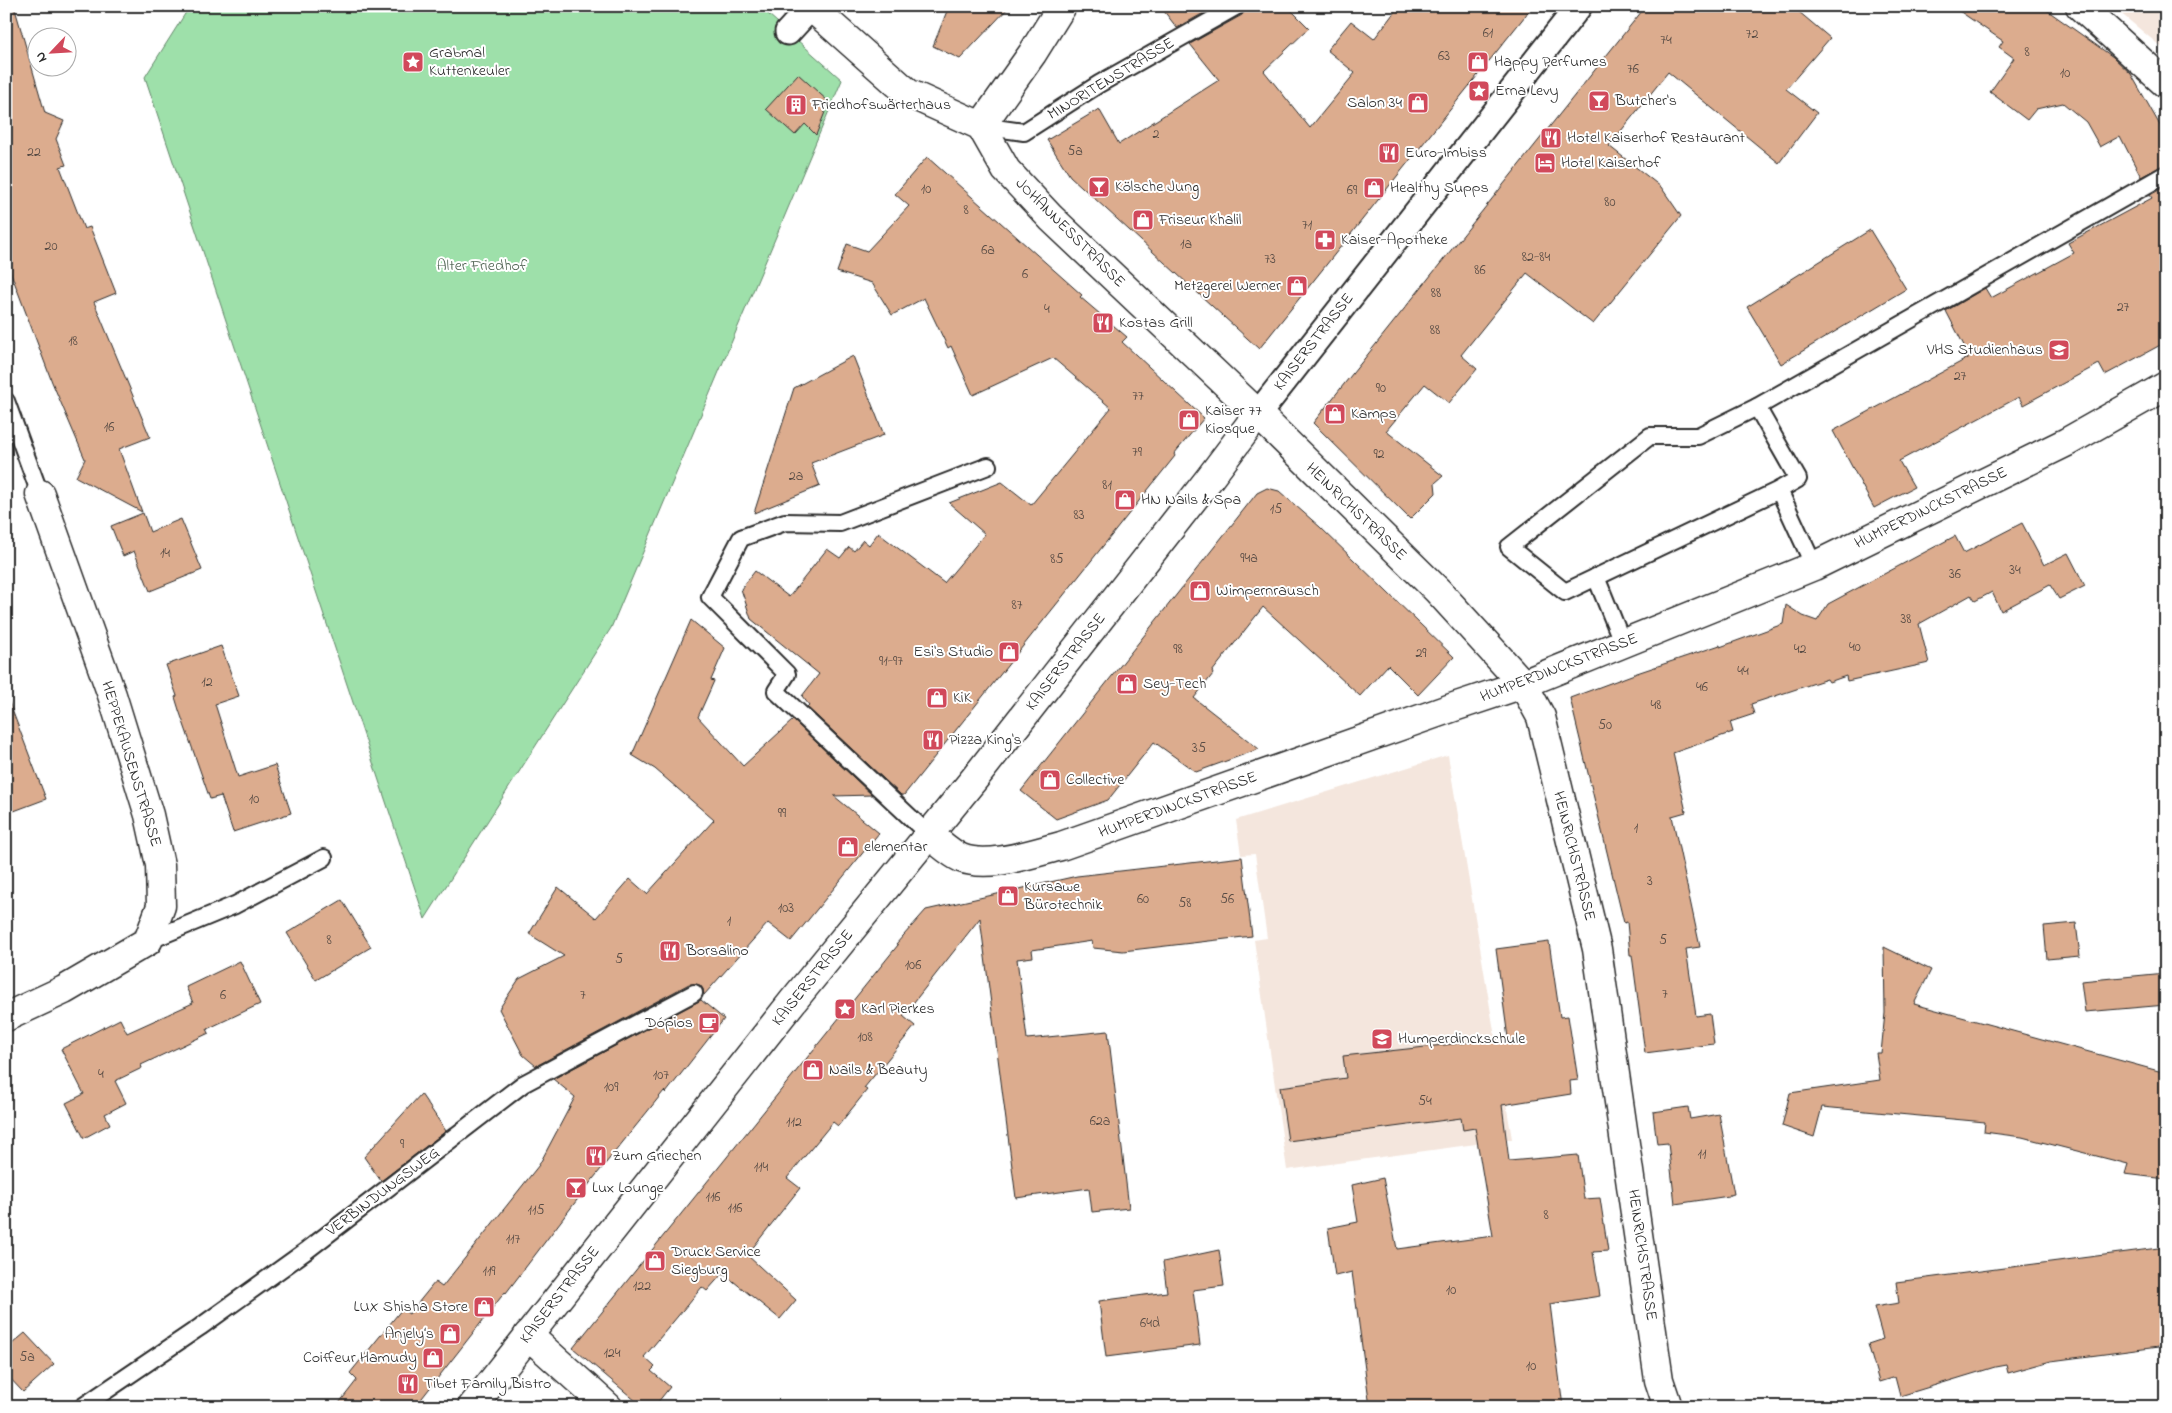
<svg xmlns="http://www.w3.org/2000/svg" width="2172" height="1413" viewBox="0 0 2172 1413" font-family="'Indie Flower',sans-serif">
  <style>
    .built { fill: #f4e6dd }
    .green { fill: #9ee0aa; stroke: #64866a }
    .building { fill: #dcac8e; stroke: #2b2b2b }
    .lines { fill: none; stroke-linecap: round; stroke-linejoin: round }
    .service-casing { stroke: #2b2b2b; stroke-width: 20 }
    .pedestrian-casing { stroke: #2b2b2b; stroke-width: 29 }
    .minor-casing { stroke: #2b2b2b; stroke-width: 31 }
    .tertiary-casing { stroke: #2b2b2b; stroke-width: 31 }
    .secondary-casing { stroke: #2b2b2b; stroke-width: 31 }
    .service { stroke: #fff; stroke-width: 16 }
    .pedestrian { stroke: #fff; stroke-width: 25 }
    .minor { stroke: #fff; stroke-width: 28 }
    .tertiary { stroke: #fff; stroke-width: 28 }
    .secondary { stroke: #fff; stroke-width: 28 }
    .labels { text-anchor: middle; dominant-baseline: central; stroke-width: 4; stroke-linejoin: round; paint-order: stroke }
    .number-label { font-size: 14px; fill: #574b44 }
    .poi-label { font-size: 16px; fill: #2b2b2b; stroke: #fff; text-anchor: start }
    .street-label { font-size: 16px; fill: #2b2b2b; stroke: #fff }
    .park-label { font-size: 16px; fill: #4e6151; stroke: #fff }
  </style>
  <rect width="100%" height="100%" fill="#fff"/>
  <filter id="ink" filterUnits="userSpaceOnUse"><feTurbulence type="fractalNoise" baseFrequency=".02" numOctaves="2"/><feDisplacementMap in="SourceGraphic" scale="10" xChannelSelector="R" yChannelSelector="G"/><feConvolveMatrix kernelMatrix="1 2 1 2 8 2 1 2 1" color-interpolation-filters="sRGB"/></filter>
  <g filter="url(#ink)">
    <g class="built">
      <polygon points="2112,6 2166,6 2166,51"/>
      <polygon points="1448,755 1512,1139 1287,1170 1254,940 1267,938 1255,854 1241,855 1236,820"/>
    </g>
    <polygon class="green" points="190,6 759,6 842,80 611,628 425,919 145,77"/>
    <g class="building">
      <polygon points="949,6 1010,6 960,59 933,46"/>
      <polygon points="1160,6 1216,6 1177,28"/>
      <polygon points="1247,6 1287,6 1309,28 1264,71 1310,128 1355,73 1327,50 1351,21 1374,39 1399,6 1533,6 1259,349 1070,176 1047,140 1099,109 1119,144 1219,80 1190,44 1242,15"/>
      <polygon points="1646,6 1792,6 1830,38 1786,89 1817,113 1779,163 1668,72 1609,146 1661,187 1681,216 1593,324 1527,273 1461,355 1477,369 1449,403 1425,384 1386,431 1443,476 1435,483 1436,493 1410,519 1313,423"/>
      <polygon points="1952,6 2041,6 2113,57 2131,74 2166,136 2166,164 2141,177 2120,136 2100,147 2086,122 2063,103 2036,109 2027,120 1990,92 2014,58 1999,47 2003,41"/>
      <polygon points="15,9 45,113 64,121 56,139 66,165 60,167 84,229 90,227 116,293 94,302 150,437 119,449 142,512 76,477 85,459 52,382 6,260 6,10"/>
      <polygon points="798,74 829,102 816,135 805,124 795,135 766,109"/>
      <polygon points="927,157 1082,295 1080,297 1127,337 1122,342 1204,418 1174,454 1175,456 904,795 901,795 807,707 809,705 802,696 819,674 751,619 741,589 755,571 789,597 827,549 840,558 849,547 854,551 863,540 869,545 878,533 944,583 985,534 949,503 1002,482 1031,505 1111,408 1053,358 973,395 951,346 948,348 924,298 892,315 872,283 837,272 847,244 867,251 909,206 895,194"/>
      <polygon points="2166,186 2166,342 2105,375 2099,364 2023,405 2019,397 1899,461 1914,487 1874,508 1833,431 1970,357 1946,311 1985,288 1991,298 2074,253 2068,243 2152,198 2150,195"/>
      <polygon points="1870,230 1906,289 1781,364 1747,307"/>
      <polygon points="853,356 884,435 811,463 820,486 754,513 794,388"/>
      <polygon points="1267,488 1279,491 1320,527 1454,657 1418,695 1388,665 1360,696 1263,607 1212,672 1213,674 1194,698 1259,749 1196,772 1154,742 1108,800 1056,819 1021,791 1257,493"/>
      <polygon points="143,513 150,532 181,519 202,570 150,591 134,551 123,556 111,526"/>
      <polygon points="2022,523 2044,565 2068,553 2085,586 2059,599 2050,585 2001,611 1992,592 1975,601 1971,595 1919,624 1929,663 1847,681 1846,676 1829,682 1827,679 1751,704 1754,714 1730,722 1733,732 1673,753 1686,812 1672,816 1700,947 1686,949 1696,1016 1710,1014 1714,1044 1645,1053 1632,955 1630,955 1627,922 1624,923 1570,698 1637,673 1720,645 1720,647 1783,624 1786,605 1803,616 1817,621 1828,604 1955,536 1964,553"/>
      <polygon points="691,620 725,648 711,680 714,681 698,717 743,766 793,720 872,795 834,796 879,833 791,941 768,923 704,995 703,989 700,985 689,984 536,1066 523,1055 499,1009 519,979 564,956 529,934 558,887 596,918 630,879 647,894 714,820 655,769 632,755"/>
      <polygon points="221,646 239,696 215,704 238,777 275,765 291,813 233,832 221,796 210,799 179,710 175,697 177,696 166,665"/>
      <polygon points="6,702 9,702 46,799 6,814"/>
      <polygon points="1242,857 1252,936 1123,951 1093,948 1092,941 1032,950 1033,957 1017,959 1027,1039 1108,1031 1129,1208 1092,1212 1089,1188 1016,1198 980,918 903,1016 915,1026 864,1088 867,1090 838,1126 833,1122 787,1178 800,1188 747,1255 796,1300 780,1319 723,1273 707,1291 702,1287 644,1357 655,1367 651,1371 670,1387 654,1407 643,1407 573,1348 898,945 896,944 926,910 1077,876"/>
      <polygon points="342,900 371,947 316,980 287,933"/>
      <polygon points="2076,923 2080,956 2047,959 2044,926"/>
      <polygon points="1549,942 1560,1017 1568,1016 1578,1080 1570,1081 1571,1094 1502,1105 1509,1161 1578,1155 1584,1199 1600,1198 1608,1251 1593,1252 1600,1296 1550,1304 1563,1407 1370,1407 1352,1272 1335,1276 1328,1228 1358,1222 1352,1185 1383,1178 1397,1249 1493,1236 1475,1128 1463,1130 1461,1118 1288,1141 1280,1087 1346,1078 1343,1056 1508,1038 1496,949"/>
      <polygon points="1884,947 1931,970 1914,1004 2166,1073 2166,1179 2125,1174 2128,1164 2022,1137 1984,1132 1985,1122 1822,1107 1814,1137 1782,1126 1790,1093 1880,1080 1876,1053 1881,1053 1885,1013"/>
      <polygon points="240,961 260,1004 207,1029 209,1033 141,1065 142,1068 115,1081 126,1103 105,1114 110,1124 84,1138 66,1103 84,1094 61,1049 120,1019 127,1033 193,1003 186,987"/>
      <polygon points="2166,973 2166,1005 2085,1012 2081,981"/>
      <polygon points="701,1000 724,1019 666,1093 664,1091 593,1179 506,1293 505,1292 415,1407 336,1407 357,1380 350,1373 402,1309 409,1314 435,1282 442,1287 539,1165 575,1097 553,1079"/>
      <polygon points="421,1094 446,1131 381,1181 364,1157"/>
      <polygon points="1688,1107 1690,1119 1719,1114 1734,1194 1729,1195 1729,1196 1675,1204 1668,1143 1657,1144 1653,1112"/>
      <polygon points="2166,1247 2166,1346 2051,1361 2008,1373 2006,1365 1995,1367 1900,1396 1895,1377 1879,1382 1868,1344 1883,1339 1874,1307 1899,1303 1896,1282"/>
      <polygon points="1219,1250 1224,1286 1193,1290 1200,1345 1106,1357 1099,1301 1167,1292 1163,1262"/>
      <polygon points="25,1333 54,1364 23,1392 6,1374 6,1349"/>
    </g>
    <g class="lines">
      <g class="service-casing">
        <g id="service">
          <polyline points="981,126 1024,132 1099,84 1237,6"/>
          <polyline points="6,401 40,494"/>
          <polygon points="1757,407 1798,479 1779,490 1565,592 1509,547 1650,436 1698,436"/>
          <polyline points="1757,407 2166,174"/>
          <polyline points="1779,490 1814,566"/>
          <polyline points="1596,577 1623,644"/>
          <polyline points="929,835 776,691 787,674 710,597 741,538 785,522 840,523 988,466"/>
          <polyline points="148,941 235,905 324,858"/>
          <polyline points="82,1407 200,1327 306,1251 523,1084 694,993"/>
        </g>
      </g>
      <g class="pedestrian-casing">
        <g id="pedestrian">
          <polyline points="788,32 811,7"/>
          <polyline points="1258,414 1579,6"/>
        </g>
      </g>
      <g class="minor-casing">
        <g id="minor">
          <polyline points="2080,6 2166,84"/>
          <path d="M929,835C939,842 950,853 961,858C989,869 1033,853 1061,846L1457,706L1523,684L1814,566L2067,442L2166,386"/>
          <polyline points="6,1017 64,990 148,941 161,906 160,865 149,815 112,695 40,494"/>
          <polyline points="528,1335 608,1407"/>
          <polyline points="472,1407 793,1001 975,778 1209,479 1258,414"/>
        </g>
      </g>
      <g class="tertiary-casing">
        <polyline id="tertiary" points="981,126 1032,54 1062,6"/>
      </g>
      <g class="secondary-casing">
        <polyline id="secondary" points="810,6 908,93 981,126 1006,170 1051,218 1258,414 1438,591 1523,684 1541,717 1597,949 1659,1380 1668,1407"/>
      </g>
      <use href="#service" class="service"/>
      <use href="#pedestrian" class="pedestrian"/>
      <use href="#minor" class="minor"/>
      <use href="#tertiary" class="tertiary"/>
      <use href="#secondary" class="secondary"/>
    </g>
  </g>
  <defs>
    <g id="sight-square" transform="scale(1.125)"><rect x="-9" y="-9" width="18" height="18" rx="4" fill="#d1495b" stroke="#fff"/><path d="M0-6L1.8-2.2L6-1.7L2.9 1.2L3.7 5.4L0 3.3L-3.7 5.4L-2.9 1.2L-6-1.7L-1.8-2.2Z" fill="#fff"/></g>
    <g id="shop-square" transform="scale(1.125)"><rect x="-9" y="-9" width="18" height="18" rx="4" fill="#d1495b" stroke="#fff"/><path d="M-5-2.5h2.3a2.7 3.5 0 0 1 5.4 0H5L5.5 6h-11ZM-1.5-2.5h3a1.5 2.3 0 0 0-3 0Z" fill="#fff"/></g>
    <g id="bar-square" transform="scale(1.125)"><rect x="-9" y="-9" width="18" height="18" rx="4" fill="#d1495b" stroke="#fff"/><path d="M-6-5H6L.8 .8V4.5H3.5V6h-7V4.5H-.8V.8Z" fill="#fff"/></g>
    <g id="building-square" transform="scale(1.125)"><rect x="-9" y="-9" width="18" height="18" rx="4" fill="#d1495b" stroke="#fff"/><path d="M-4-6H4V6H1V3H-1V6H-4ZM-2.5-4.3h1.7v1.8h-1.7ZM.8-4.3h1.7v1.8H.8ZM-2.5-1h1.7V.8h-1.7ZM.8-1h1.7V.8H.8Z" fill="#fff"/></g>
    <g id="restaurant-square" transform="scale(1.125)"><rect x="-9" y="-9" width="18" height="18" rx="4" fill="#d1495b" stroke="#fff"/><path d="M-5-6h1v4h1v-4h1v4h1v-4h1v5L-1.5 .5V6h-2V.5L-5-1ZM5-6V6H3V1.5H1.5Q1.5-4 5-6Z" fill="#fff"/></g>
    <g id="hotel-square" transform="scale(1.125)"><rect x="-9" y="-9" width="18" height="18" rx="4" fill="#d1495b" stroke="#fff"/><path d="M-6-4.5h1.5V1H6V5H4.5V3h-9V5H-6ZM-4 0a1.8 1.8 0 1 1 3.6 0ZM.5 0V-2.5h3Q6-2.5 6 0Z" fill="#fff"/></g>
    <g id="pharmacy-square" transform="scale(1.125)"><rect x="-9" y="-9" width="18" height="18" rx="4" fill="#d1495b" stroke="#fff"/><path d="M-2-6h4v4h4v4h-4v4h-4v-4h-4v-4h4Z" fill="#fff"/></g>
    <g id="school-square" transform="scale(1.125)"><rect x="-9" y="-9" width="18" height="18" rx="4" fill="#d1495b" stroke="#fff"/><path d="M0-5L7-2L0 1L-7-2ZM-4 1L0 2.5L4 1V4Q0 6-4 4Z" fill="#fff"/></g>
    <g id="cafe-square" transform="scale(1.125)"><rect x="-9" y="-9" width="18" height="18" rx="4" fill="#d1495b" stroke="#fff"/><path d="M-5.5-4.5H6V0H3Q3 3.5 0 3.5H-2.5Q-5.5 3.5-5.5 0ZM3-3.2v2h1.7v-2ZM-6 4.5H4V6H-6Z" fill="#fff"/></g>
  </defs>
  <g fill-rule="evenodd">
    <use href="#sight-square" x="413" y="62"/>
    <use href="#shop-square" x="1478" y="62"/>
    <use href="#sight-square" x="1479" y="91"/>
    <use href="#bar-square" x="1599" y="101"/>
    <use href="#shop-square" x="1418" y="103"/>
    <use href="#building-square" x="796" y="105"/>
    <use href="#restaurant-square" x="1551" y="138"/>
    <use href="#restaurant-square" x="1389" y="153"/>
    <use href="#hotel-square" x="1545" y="163"/>
    <use href="#bar-square" x="1099" y="187"/>
    <use href="#shop-square" x="1374" y="188"/>
    <use href="#shop-square" x="1143" y="220"/>
    <use href="#pharmacy-square" x="1325" y="240"/>
    <use href="#shop-square" x="1297" y="286"/>
    <use href="#restaurant-square" x="1103" y="323"/>
    <use href="#school-square" x="2059" y="350"/>
    <use href="#shop-square" x="1335" y="414"/>
    <use href="#shop-square" x="1189" y="420"/>
    <use href="#shop-square" x="1125" y="500"/>
    <use href="#shop-square" x="1200" y="591"/>
    <use href="#shop-square" x="1009" y="652"/>
    <use href="#shop-square" x="1127" y="684"/>
    <use href="#shop-square" x="937" y="698"/>
    <use href="#restaurant-square" x="933" y="740"/>
    <use href="#shop-square" x="1050" y="780"/>
    <use href="#shop-square" x="848" y="847"/>
    <use href="#shop-square" x="1008" y="896"/>
    <use href="#restaurant-square" x="670" y="951"/>
    <use href="#sight-square" x="845" y="1009"/>
    <use href="#cafe-square" x="709" y="1023"/>
    <use href="#school-square" x="1382" y="1039"/>
    <use href="#shop-square" x="813" y="1070"/>
    <use href="#restaurant-square" x="596" y="1156"/>
    <use href="#bar-square" x="576" y="1188"/>
    <use href="#shop-square" x="655" y="1261"/>
    <use href="#shop-square" x="484" y="1307"/>
    <use href="#shop-square" x="450" y="1334"/>
    <use href="#shop-square" x="433" y="1358"/>
    <use href="#restaurant-square" x="408" y="1384"/>
  </g>
  <g class="labels">
    <g class="number-label">
      <text x="1488" y="33">61</text>
      <text x="1752" y="34">72</text>
      <text x="1666" y="40">74</text>
      <text x="2027" y="52">8</text>
      <text x="1444" y="56">63</text>
      <text x="1633" y="69">76</text>
      <text x="2065" y="73">10</text>
      <text x="1156" y="134">2</text>
      <text x="1075" y="151">5a</text>
      <text x="34" y="152">22</text>
      <text x="926" y="189">10</text>
      <text x="1352" y="190">69</text>
      <text x="1610" y="202">80</text>
      <text x="966" y="210">8</text>
      <text x="1307" y="225">71</text>
      <text x="1186" y="244">1a</text>
      <text x="51" y="246">20</text>
      <text x="988" y="250">6a</text>
      <text x="1536" y="257">82-84</text>
      <text x="1270" y="259">73</text>
      <text x="1480" y="270">86</text>
      <text x="1025" y="274">6</text>
      <text x="1436" y="293">88</text>
      <text x="2123" y="307">27</text>
      <text x="1047" y="309">4</text>
      <text x="1435" y="330">88</text>
      <text x="73" y="341">18</text>
      <text x="1960" y="376">27</text>
      <text x="1381" y="388">90</text>
      <text x="1138" y="396">77</text>
      <text x="109" y="427">16</text>
      <text x="1137" y="452">79</text>
      <text x="1379" y="454">92</text>
      <text x="796" y="476">2a</text>
      <text x="1107" y="485">81</text>
      <text x="1276" y="509">15</text>
      <text x="1079" y="515">83</text>
      <text x="165" y="553">14</text>
      <text x="1249" y="558">94a</text>
      <text x="1057" y="559">85</text>
      <text x="2015" y="570">34</text>
      <text x="1955" y="574">36</text>
      <text x="1017" y="605">87</text>
      <text x="1906" y="619">38</text>
      <text x="1855" y="647">40</text>
      <text x="1178" y="649">98</text>
      <text x="1800" y="649">42</text>
      <text x="1421" y="653">29</text>
      <text x="891" y="661">91-97</text>
      <text x="1743" y="671">44</text>
      <text x="207" y="682">12</text>
      <text x="1702" y="687">46</text>
      <text x="1656" y="705">48</text>
      <text x="1605" y="725">50</text>
      <text x="1199" y="748">35</text>
      <text x="254" y="799">10</text>
      <text x="782" y="813">99</text>
      <text x="1636" y="828">1</text>
      <text x="1650" y="881">3</text>
      <text x="1143" y="899">60</text>
      <text x="1227" y="899">56</text>
      <text x="1185" y="903">58</text>
      <text x="786" y="908">103</text>
      <text x="729" y="921">1</text>
      <text x="329" y="940">8</text>
      <text x="1663" y="940">5</text>
      <text x="619" y="959">5</text>
      <text x="913" y="965">106</text>
      <text x="1665" y="994">7</text>
      <text x="223" y="995">6</text>
      <text x="583" y="995">7</text>
      <text x="865" y="1037">108</text>
      <text x="101" y="1074">4</text>
      <text x="661" y="1075">107</text>
      <text x="611" y="1087">109</text>
      <text x="1425" y="1101">54</text>
      <text x="1100" y="1121">62a</text>
      <text x="794" y="1122">112</text>
      <text x="402" y="1144">9</text>
      <text x="1702" y="1154">11</text>
      <text x="761" y="1167">114</text>
      <text x="713" y="1197">116</text>
      <text x="735" y="1208">116</text>
      <text x="536" y="1210">115</text>
      <text x="1546" y="1215">8</text>
      <text x="513" y="1239">117</text>
      <text x="489" y="1271">119</text>
      <text x="642" y="1286">122</text>
      <text x="1451" y="1290">10</text>
      <text x="1150" y="1323">64d</text>
      <text x="612" y="1353">124</text>
      <text x="27" y="1357">5a</text>
      <text x="1531" y="1366">10</text>
    </g>
    <g class="poi-label">
      <text x="429" y="53">Grabmal<tspan x="429" dy="18">Kuttenkeuler</tspan></text>
      <text x="1494" y="62">Happy Perfumes</text>
      <text x="1495" y="91">Erna Levy</text>
      <text x="1615" y="101">Butcher's</text>
      <text x="1402" y="103" text-anchor="end">Salon 34</text>
      <text x="812" y="105">Friedhofswärterhaus</text>
      <text x="1567" y="138">Hotel Kaiserhof Restaurant</text>
      <text x="1405" y="153">Euro-Imbiss</text>
      <text x="1561" y="163">Hotel Kaiserhof</text>
      <text x="1115" y="187">Kölsche Jung</text>
      <text x="1390" y="188">Healthy Supps</text>
      <text x="1159" y="220">Friseur Khalil</text>
      <text x="1341" y="240">Kaiser-Apotheke</text>
      <text x="1281" y="286" text-anchor="end">Metzgerei Werner</text>
      <text x="1119" y="323">Kostas Grill</text>
      <text x="2043" y="350" text-anchor="end">VHS Studienhaus</text>
      <text x="1205" y="411">Kaiser 77<tspan x="1205" dy="18">Kiosque</tspan></text>
      <text x="1351" y="414">Kamps</text>
      <text x="1141" y="500">HN Nails &amp; Spa</text>
      <text x="1216" y="591">Wimpernrausch</text>
      <text x="993" y="652" text-anchor="end">Esi's Studio</text>
      <text x="1143" y="684">Sey-Tech</text>
      <text x="953" y="698">KiK</text>
      <text x="949" y="740">Pizza King's</text>
      <text x="1066" y="780">Collective</text>
      <text x="864" y="847">elementar</text>
      <text x="1024" y="887">Kursawe<tspan x="1024" dy="18">Bürotechnik</tspan></text>
      <text x="686" y="951">Borsalino</text>
      <text x="861" y="1009">Karl Pierkes</text>
      <text x="693" y="1023" text-anchor="end">Dópios</text>
      <text x="1398" y="1039">Humperdinckschule</text>
      <text x="829" y="1070">Nails &amp; Beauty</text>
      <text x="612" y="1156">Zum Griechen</text>
      <text x="592" y="1188">Lux Lounge</text>
      <text x="671" y="1252">Druck Service<tspan x="671" dy="18">Siegburg</tspan></text>
      <text x="468" y="1307" text-anchor="end">LUX Shisha Store</text>
      <text x="434" y="1334" text-anchor="end">Anjely‘s</text>
      <text x="417" y="1358" text-anchor="end">Coiffeur Hamudy</text>
      <text x="424" y="1384">Tibet Family Bistro</text>
    </g>
    <g class="street-label">
      <text transform="translate(1111 79) rotate(-31)">MINORITENSTRASSE</text>
      <text transform="translate(1070 233) rotate(45)">JOHANNESSTRASSE</text>
      <text transform="translate(1314 342) rotate(-52)">KAISERSTRASSE</text>
      <text transform="translate(1931 508) rotate(-26)">HUMPERDINCKSTRASSE</text>
      <text transform="translate(1356 512) rotate(44)">HEINRICHSTRASSE</text>
      <text transform="translate(1066 662) rotate(-52)">KAISERSTRASSE</text>
      <text transform="translate(1559 668) rotate(-21)">HUMPERDINCKSTRASSE</text>
      <text transform="translate(131 764) rotate(73)">HEPPEKAUSENSTRASSE</text>
      <text transform="translate(1178 805) rotate(-20)">HUMPERDINCKSTRASSE</text>
      <text transform="translate(1574 856) rotate(76)">HEINRICHSTRASSE</text>
      <text transform="translate(813 978) rotate(-51)">KAISERSTRASSE</text>
      <text transform="translate(383 1192) rotate(-37)">VERBINDUNGSWEG</text>
      <text transform="translate(1642 1255) rotate(82)">HEINRICHSTRASSE</text>
      <text transform="translate(560 1295) rotate(-52)">KAISERSTRASSE</text>
    </g>
    <g class="park-label">
      <text x="482" y="266">Alter Friedhof</text>
    </g>
  </g>
  <rect width="2172" height="1413" fill="none" stroke="#fff" stroke-width="25"/>
  <rect x="12" y="12" width="2147" height="1388" fill="none" stroke="#2b2b2b" stroke-width="2" filter="url(#ink)"/>
  <g transform="translate(52 52) rotate(245)"><circle r="24" fill="#ffffff" stroke="#aaaaaa"/>
  <path d="M0-4L9 19L0 12L-9 19Z" fill="#d1495b"/>
  <text y="-8" font-size="14" font-weight="bold" text-anchor="middle" fill="#2b2b2b">N</text>
  </g>
</svg>
